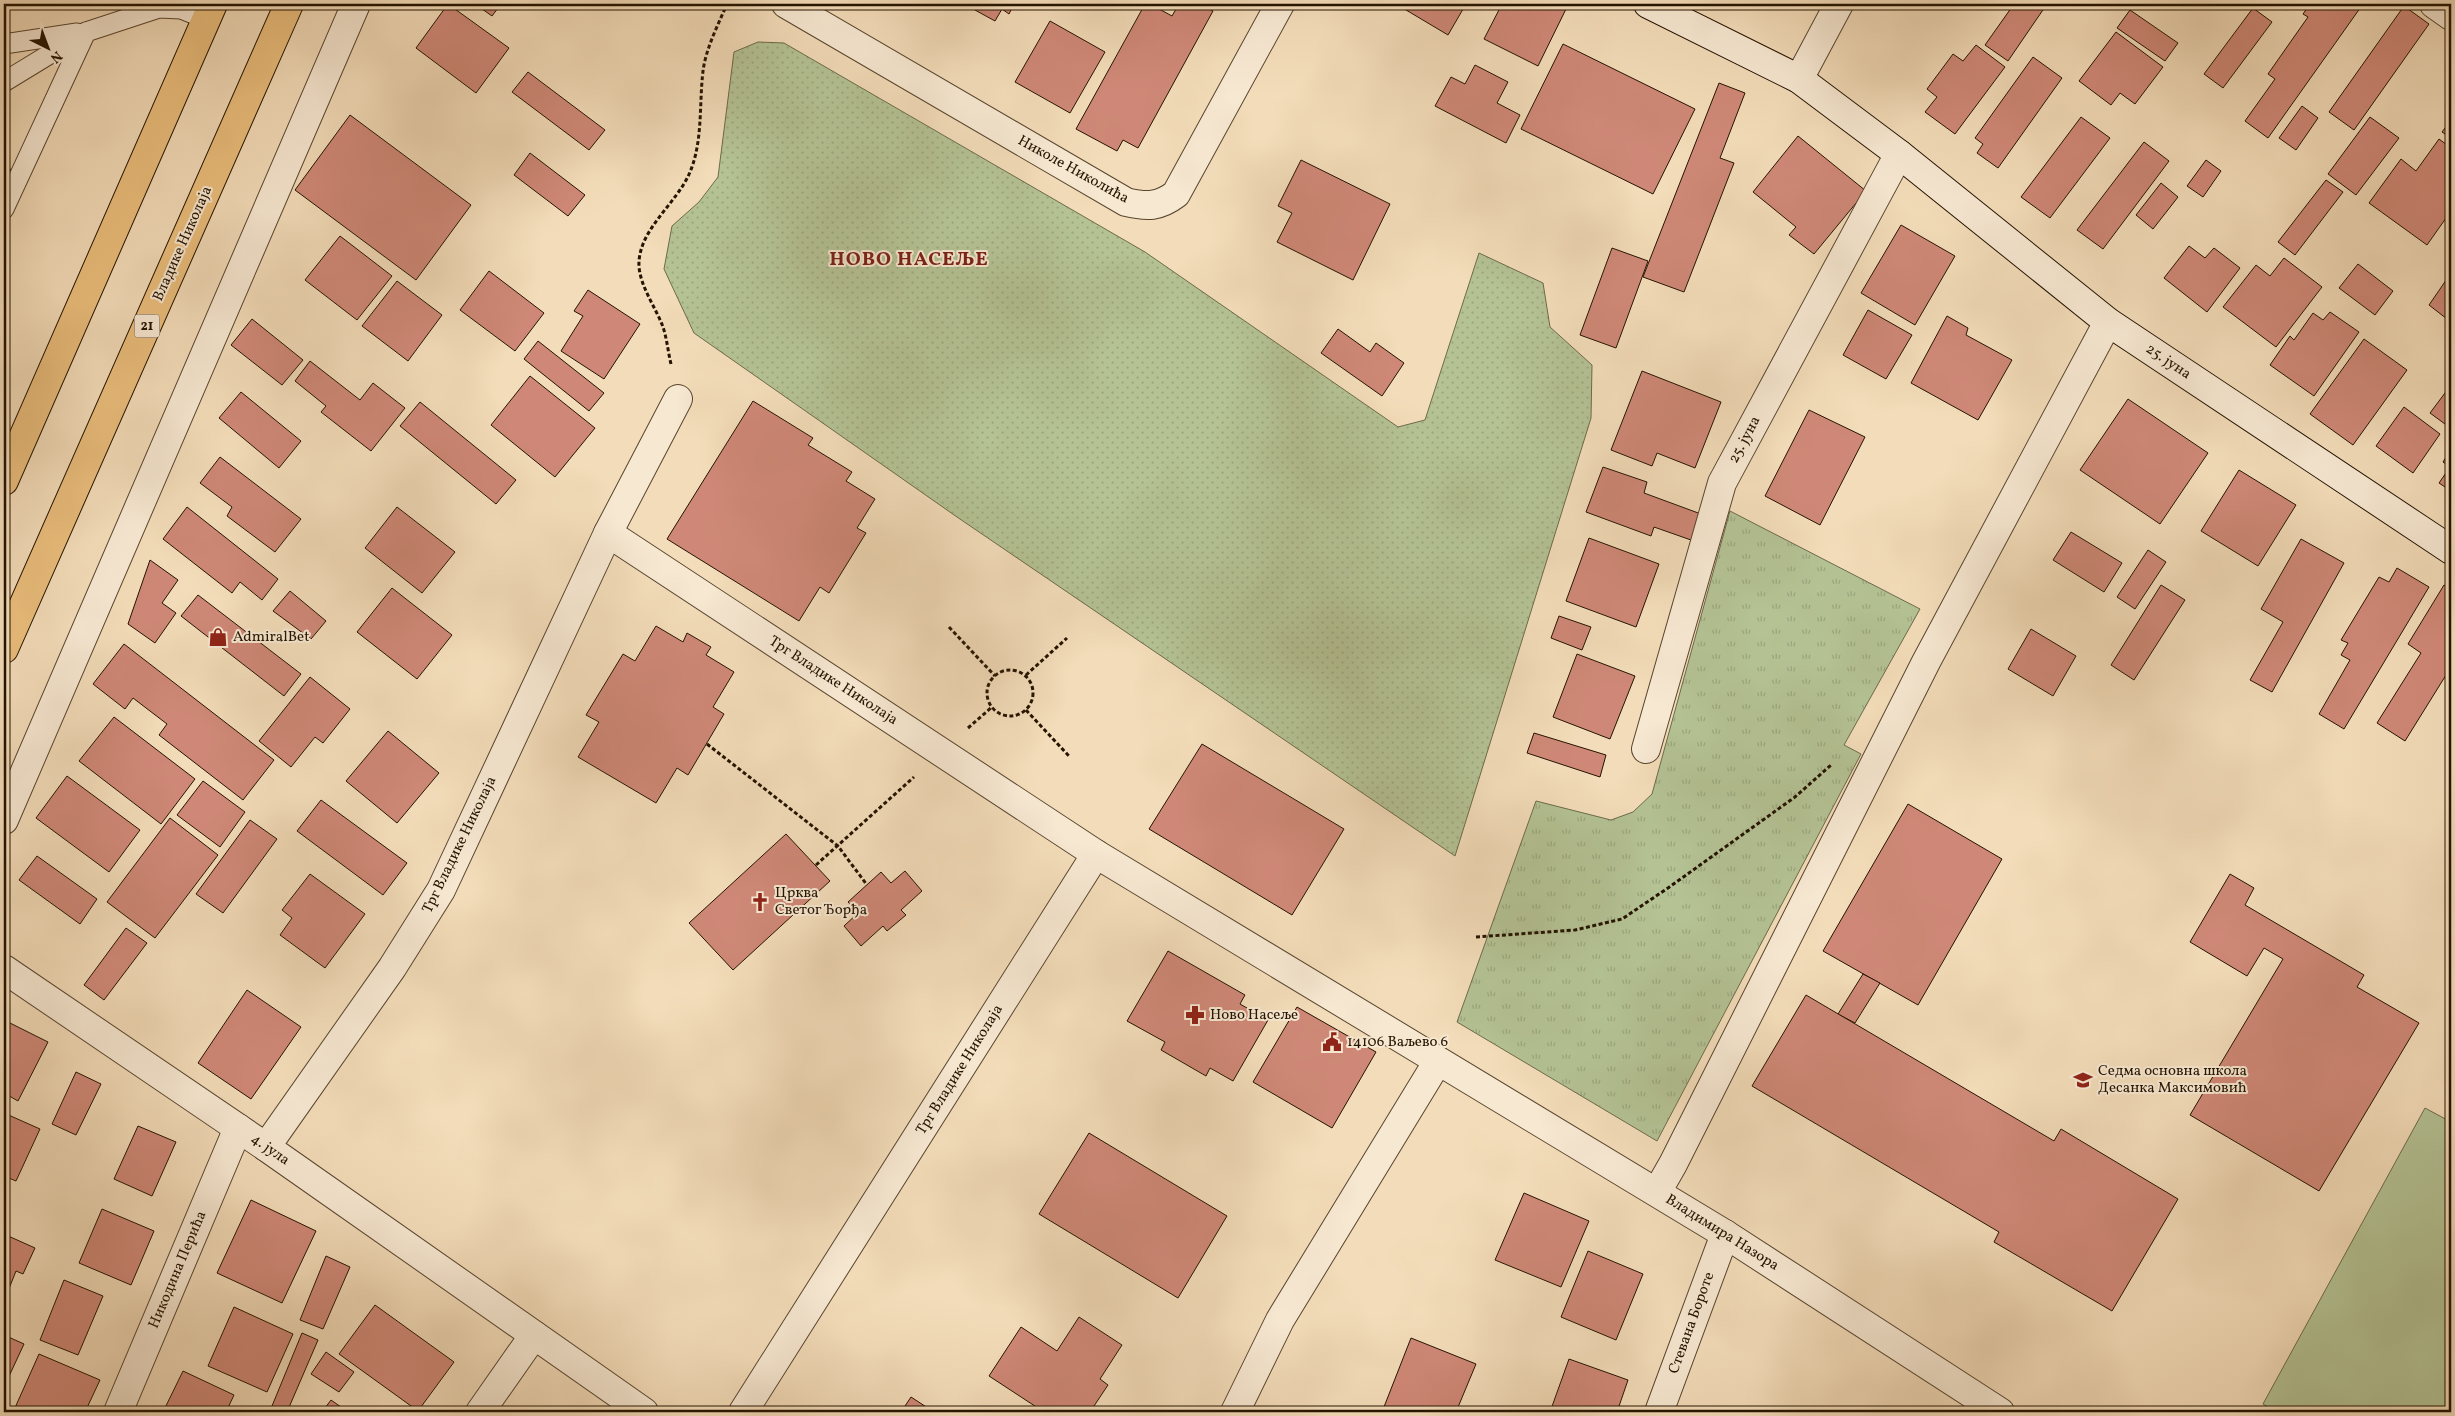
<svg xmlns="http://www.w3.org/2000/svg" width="2455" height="1416" viewBox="0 0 2455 1416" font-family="Vollkorn,serif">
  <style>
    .grass { fill: url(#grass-dots); stroke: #6c6a4a }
    .park { fill: url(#park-tufts); stroke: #6c6a4a }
    .pitch { fill: #b4c294; stroke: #6c6a4a }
    .building { fill: #cf8877; stroke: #241300 }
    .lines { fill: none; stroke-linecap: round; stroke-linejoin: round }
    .lane-casing { stroke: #58452e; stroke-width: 21 }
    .street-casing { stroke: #58452e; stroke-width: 30 }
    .secondary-casing { stroke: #241300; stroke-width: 30 }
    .primary-casing { stroke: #241300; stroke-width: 30 }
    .path { stroke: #241300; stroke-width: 3; stroke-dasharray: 4 2.5; stroke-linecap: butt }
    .lane { stroke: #f7e8d2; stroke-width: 19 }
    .street { stroke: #f7e8d2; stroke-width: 28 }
    .secondary { stroke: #f7e8d2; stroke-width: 28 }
    .primary { stroke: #eabe7c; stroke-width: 28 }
    .labels { text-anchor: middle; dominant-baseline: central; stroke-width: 4; stroke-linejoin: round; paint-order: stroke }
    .shield { fill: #f7e8d2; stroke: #63533f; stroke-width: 1 }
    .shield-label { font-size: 14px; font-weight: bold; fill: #241300 }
    .street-label { font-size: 15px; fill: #241300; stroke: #f7e8d2 }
    .poi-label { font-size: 15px; fill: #241300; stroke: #f7e8d2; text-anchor: start }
    .district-label { font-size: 20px; font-weight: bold; letter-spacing: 1px; fill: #7a1f14; stroke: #f7e8d2 }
  </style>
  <defs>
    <pattern id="grass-dots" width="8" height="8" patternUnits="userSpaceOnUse" patternTransform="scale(1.25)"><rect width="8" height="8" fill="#b4c294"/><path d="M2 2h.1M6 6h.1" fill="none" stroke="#9ba67e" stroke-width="1.8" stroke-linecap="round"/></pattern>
    <pattern id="park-tufts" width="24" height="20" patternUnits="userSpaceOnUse" patternTransform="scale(1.25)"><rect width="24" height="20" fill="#b4c294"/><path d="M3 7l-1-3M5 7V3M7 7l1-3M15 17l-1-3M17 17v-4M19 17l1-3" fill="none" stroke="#9ba67e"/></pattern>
  </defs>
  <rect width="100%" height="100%" fill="#f3dcb9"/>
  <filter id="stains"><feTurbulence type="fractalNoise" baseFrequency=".004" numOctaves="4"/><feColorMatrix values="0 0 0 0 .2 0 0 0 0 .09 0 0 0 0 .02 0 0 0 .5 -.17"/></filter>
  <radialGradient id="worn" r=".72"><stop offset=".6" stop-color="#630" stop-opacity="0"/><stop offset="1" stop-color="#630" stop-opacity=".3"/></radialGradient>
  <polygon class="grass" points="758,42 784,43 1145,252 1398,427 1425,420 1479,253 1543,283 1550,327 1592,365 1591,418 1455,856 957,517 694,333 664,269 672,226 699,202 718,177 734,52"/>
  <polygon class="park" points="1730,511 1920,609 1844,745 1861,754 1657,1141 1457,1022 1536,801 1611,820 1633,812 1652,794"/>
  <polygon class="pitch" points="2425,1108 2451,1122 2451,1412 2277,1412 2263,1404"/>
  <g class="building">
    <polygon points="448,4 509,48 476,93 416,48"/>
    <polygon points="475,4 501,4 492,16"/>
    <polygon points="964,4 1014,4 1009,14 1002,9 995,21"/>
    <polygon points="1145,4 1150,4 1172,16 1179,4 1200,4 1213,11 1138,148 1123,140 1117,151 1076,129"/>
    <polygon points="1396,4 1466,4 1448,35"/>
    <polygon points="1502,4 1555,4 1566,9 1538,66 1484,39"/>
    <polygon points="2014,4 2047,4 2008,61 1985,45"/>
    <polygon points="2278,4 2291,4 2287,10"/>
    <polygon points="2310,4 2363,4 2268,138 2245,121 2275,79 2268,74 2308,17 2303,14"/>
    <polygon points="2404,6 2429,24 2354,130 2329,112"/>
    <polygon points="2253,8 2272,22 2223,88 2204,74"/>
    <polygon points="2130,10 2178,43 2165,61 2117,28"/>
    <polygon points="1050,21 1105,52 1070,113 1015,82"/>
    <polygon points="2116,32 2163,67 2135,104 2120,93 2111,105 2079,81"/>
    <polygon points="1563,44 1695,109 1653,194 1521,129"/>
    <polygon points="1976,45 2005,67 1955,134 1925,112 1937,97 1927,89 1953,54 1963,61"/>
    <polygon points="2033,57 2062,78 1998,168 1977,153 1983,144 1975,138"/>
    <polygon points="1475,65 1508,82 1497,103 1520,115 1506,143 1435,106 1451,77 1465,84"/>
    <polygon points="528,72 605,130 589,150 512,92"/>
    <polygon points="1719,83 1745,93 1720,158 1734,163 1684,292 1643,277"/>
    <polygon points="2302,106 2318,118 2296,150 2279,138"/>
    <polygon points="350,115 471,205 416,280 295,190"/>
    <polygon points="2081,117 2110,138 2050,218 2021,197"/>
    <polygon points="2370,117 2399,138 2356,195 2328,174"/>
    <polygon points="2451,120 2451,138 2442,132"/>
    <polygon points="1798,136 1866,191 1814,254 1789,235 1796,227 1753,192"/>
    <polygon points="2439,139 2451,148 2451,211 2427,245 2369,203 2401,159 2416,171"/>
    <polygon points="2144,142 2169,161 2103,249 2077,230"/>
    <polygon points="530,153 585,195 568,216 514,175"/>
    <polygon points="1301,160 1390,204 1353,280 1277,242 1292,213 1278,206"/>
    <polygon points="2206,160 2221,171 2203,197 2187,186"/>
    <polygon points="4,166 16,172 4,199"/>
    <polygon points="2326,180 2343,192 2295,255 2278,242"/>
    <polygon points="2161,183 2178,197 2153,229 2136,215"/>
    <polygon points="1901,225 1955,256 1915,325 1861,293"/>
    <polygon points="340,236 392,276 357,320 305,280"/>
    <polygon points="2189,246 2205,258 2214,248 2240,268 2207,312 2164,278"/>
    <polygon points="1612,248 1648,261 1616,348 1580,335"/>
    <polygon points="2284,258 2322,287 2276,347 2223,307 2256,265 2270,276"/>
    <polygon points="2358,264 2393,291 2375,315 2339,288"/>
    <polygon points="489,271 544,313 515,351 460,310"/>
    <polygon points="2451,273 2451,313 2447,319 2429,305"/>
    <polygon points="397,281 442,315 408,361 362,326"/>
    <polygon points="588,290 640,324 604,379 561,351 583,316 574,311"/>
    <polygon points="1868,310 1912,335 1886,379 1843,355"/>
    <polygon points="2330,312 2359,332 2314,396 2270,365 2290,336 2294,340 2313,313 2323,320"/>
    <polygon points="1947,316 1968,328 1966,335 2012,360 1978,420 1911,383"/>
    <polygon points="252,319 303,360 282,385 231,345"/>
    <polygon points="1338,329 1370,352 1376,343 1404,363 1382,396 1321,353"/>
    <polygon points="2364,339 2407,370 2353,445 2310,414"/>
    <polygon points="538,341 604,393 589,411 524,359"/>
    <polygon points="310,361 360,400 373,383 405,408 371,451 321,412 326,406 295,381"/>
    <polygon points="1642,371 1721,402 1695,468 1657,453 1652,466 1611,450"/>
    <polygon points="530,376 595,428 555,477 491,425"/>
    <polygon points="2451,385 2451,425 2449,427 2430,413"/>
    <polygon points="241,392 301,441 279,468 219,418"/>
    <polygon points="2128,399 2208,453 2160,524 2080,470"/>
    <polygon points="753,401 813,438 808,445 852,472 846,481 875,499 857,528 866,533 829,593 820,587 799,621 667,539"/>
    <polygon points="420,402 516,480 496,504 400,426"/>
    <polygon points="2404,407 2440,434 2413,473 2376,446"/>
    <polygon points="1809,410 1865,437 1820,525 1765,496"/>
    <polygon points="2451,449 2451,491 2439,483 2450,467 2443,462"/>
    <polygon points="220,457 301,519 275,552 227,516 232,507 200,483"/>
    <polygon points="1603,467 1647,482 1644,493 1701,514 1691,540 1654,527 1651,536 1586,512"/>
    <polygon points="2239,470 2296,505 2258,566 2201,531"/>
    <polygon points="187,507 278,579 262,600 240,582 232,593 163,539"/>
    <polygon points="397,507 455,552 422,593 365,548"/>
    <polygon points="2071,532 2122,563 2104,592 2053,560"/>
    <polygon points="1589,538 1659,564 1636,627 1566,601"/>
    <polygon points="2301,539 2344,563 2272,692 2250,680 2283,622 2261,609"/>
    <polygon points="2148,550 2166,562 2135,609 2117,597"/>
    <polygon points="150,560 178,580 162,603 176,613 155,643 128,624"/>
    <polygon points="2397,568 2429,587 2344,729 2319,714 2350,660 2341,655 2348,643 2341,640 2379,577 2389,582"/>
    <polygon points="2161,585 2185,600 2134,680 2111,665"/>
    <polygon points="2444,585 2451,589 2451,667 2405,741 2377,723 2421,653 2408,644"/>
    <polygon points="392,588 452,635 417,679 357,632"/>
    <polygon points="290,591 326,621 311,639 273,611"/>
    <polygon points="198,595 301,674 284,696 181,616"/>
    <polygon points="1559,616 1591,627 1582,650 1551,638"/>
    <polygon points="656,626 683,642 687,633 711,647 706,655 734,672 713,707 724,714 688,775 677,768 656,803 578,757 599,722 586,715 623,654 635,661"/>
    <polygon points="2031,629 2076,656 2053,696 2008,669"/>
    <polygon points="124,644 274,760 243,800 159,735 167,724 133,698 125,709 93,684"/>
    <polygon points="1577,654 1635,676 1610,739 1553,717"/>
    <polygon points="310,677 350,709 323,743 315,737 291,767 259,741"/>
    <polygon points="114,717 195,779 161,824 79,761"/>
    <polygon points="388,731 439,773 397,823 346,781"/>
    <polygon points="1534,733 1606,755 1600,777 1527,753"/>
    <polygon points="1202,744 1344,829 1292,915 1149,829"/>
    <polygon points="67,776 140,830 109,872 36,818"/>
    <polygon points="203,781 245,812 220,847 177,815"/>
    <polygon points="321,800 407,863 383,895 297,831"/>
    <polygon points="1908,804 2002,859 1918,1005 1823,951"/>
    <polygon points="170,818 218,855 155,938 107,902"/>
    <polygon points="250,820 277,839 223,913 196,894"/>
    <polygon points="786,834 830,881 733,970 689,923"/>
    <polygon points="37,856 97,899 80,924 19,880"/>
    <polygon points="905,871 922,891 901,910 906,915 887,931 883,926 861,946 844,926 858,913 848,902 881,872 891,883"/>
    <polygon points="310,874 365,914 325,968 280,935 292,918 282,910"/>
    <polygon points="2230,874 2254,888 2245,905 2364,975 2357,987 2419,1023 2319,1191 2190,1115 2283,959 2264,948 2247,976 2190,942"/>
    <polygon points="126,928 147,943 104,1000 84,985"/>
    <polygon points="1168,951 1245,995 1240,1004 1268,1020 1233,1081 1210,1068 1206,1076 1161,1050 1165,1042 1127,1021"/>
    <polygon points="1863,974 1880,983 1855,1023 1838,1014"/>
    <polygon points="247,990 301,1027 251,1099 198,1063"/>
    <polygon points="1806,995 2054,1141 2061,1129 2178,1199 2112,1311 1994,1242 1999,1232 1752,1086"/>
    <polygon points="1297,1007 1376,1052 1332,1128 1253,1082"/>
    <polygon points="4,1020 48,1042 18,1101 4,1093"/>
    <polygon points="76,1072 101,1084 76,1135 52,1124"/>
    <polygon points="4,1113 40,1129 16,1181 4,1176"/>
    <polygon points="138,1126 176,1142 152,1196 114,1179"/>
    <polygon points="1089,1133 1227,1216 1178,1298 1039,1214"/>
    <polygon points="1524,1193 1589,1221 1561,1287 1495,1260"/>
    <polygon points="251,1200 316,1231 282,1303 217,1273"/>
    <polygon points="102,1209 154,1231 131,1285 79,1263"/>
    <polygon points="6,1235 35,1248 23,1274 16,1271 4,1301 4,1240"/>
    <polygon points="1588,1251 1643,1274 1616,1340 1561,1317"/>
    <polygon points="326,1256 350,1267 323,1329 300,1320"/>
    <polygon points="64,1280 103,1296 78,1355 40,1340"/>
    <polygon points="375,1305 454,1362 418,1411 339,1354"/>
    <polygon points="234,1307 293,1334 267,1392 208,1366"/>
    <polygon points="1079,1317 1122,1345 1100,1379 1108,1385 1090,1412 1044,1412 989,1376 1021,1327 1057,1351"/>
    <polygon points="302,1333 318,1340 287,1412 272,1406"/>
    <polygon points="4,1335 24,1344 4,1387"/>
    <polygon points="1411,1338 1476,1364 1456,1412 1382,1412"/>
    <polygon points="326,1352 354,1372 339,1392 311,1374"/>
    <polygon points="39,1354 100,1380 85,1412 14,1410"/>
    <polygon points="1569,1359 1628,1380 1617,1412 1550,1412"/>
    <polygon points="183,1371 234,1395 226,1412 163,1412"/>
    <polygon points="911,1397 934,1412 901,1412"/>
    <polygon points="331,1400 348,1412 322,1412"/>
  </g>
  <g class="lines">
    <g class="lane-casing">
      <g id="lane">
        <polyline points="4,44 77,33"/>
        <polyline points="4,82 86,32"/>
        <polyline points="4,209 86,32 159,8 181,9 206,19"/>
      </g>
    </g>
    <g class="street-casing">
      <g id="street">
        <path d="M786,4L1126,202C1147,207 1159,207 1176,194L1280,4"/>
        <polyline points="2434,4 2451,16"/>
        <polyline points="1799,79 1839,4"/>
        <polyline points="608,533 1096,854 1725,1234 2000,1412"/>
        <polyline points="1646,749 1722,483 1899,154"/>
        <polyline points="4,820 356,4"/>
        <polyline points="4,969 266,1147 644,1412"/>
        <polyline points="266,1147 392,968 441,890 608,533 678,399"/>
        <polyline points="1657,1192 1673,1164 1926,662 2108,322"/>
        <polyline points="118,1412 238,1128"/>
        <polyline points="480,1412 534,1335"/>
        <polyline points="743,1412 1096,854"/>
        <polyline points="1235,1412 1280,1320 1438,1061"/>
        <polyline points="1659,1412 1725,1234"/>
      </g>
    </g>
    <g class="secondary-casing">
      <polyline id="secondary" points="1648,4 1799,79 1899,154 2108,322 2451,550"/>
    </g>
    <g class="primary-casing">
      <g id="primary">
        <polyline points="4,481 213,4"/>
        <polyline points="4,649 289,4"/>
      </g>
    </g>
    <g class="path">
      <path d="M671,364C668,352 667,339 663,327C656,308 641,288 639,267C637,230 677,204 690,172C703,141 699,105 703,71C706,48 718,25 727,4"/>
      <polyline points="949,627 995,676"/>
      <circle cx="1010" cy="693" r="23"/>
      <polyline points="1026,675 1067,638"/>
      <polyline points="1026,710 1069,756"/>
      <polyline points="968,728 992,707"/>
      <polyline points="707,744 838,846 867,885"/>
      <polyline points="816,865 914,777"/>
      <polyline points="1476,937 1575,930 1622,919 1668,888 1795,797 1831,765"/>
    </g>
    <use href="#lane" class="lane"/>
    <use href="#street" class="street"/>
    <use href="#secondary" class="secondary"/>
    <use href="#primary" class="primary"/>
  </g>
  <defs>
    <g id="shop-bare" transform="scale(1.5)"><path d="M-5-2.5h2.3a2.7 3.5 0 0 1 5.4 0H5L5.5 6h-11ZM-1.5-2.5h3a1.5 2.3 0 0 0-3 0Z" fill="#8f2418" stroke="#f7e8d2" stroke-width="2.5" paint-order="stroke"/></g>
    <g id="church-bare" transform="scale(1.5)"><path d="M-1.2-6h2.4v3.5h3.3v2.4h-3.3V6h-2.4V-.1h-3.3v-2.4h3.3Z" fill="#8f2418" stroke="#f7e8d2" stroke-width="2.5" paint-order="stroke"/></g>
    <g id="pharmacy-bare" transform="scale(1.5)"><path d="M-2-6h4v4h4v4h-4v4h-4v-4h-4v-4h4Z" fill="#8f2418" stroke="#f7e8d2" stroke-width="2.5" paint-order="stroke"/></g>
    <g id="civic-bare" transform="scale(1.5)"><path d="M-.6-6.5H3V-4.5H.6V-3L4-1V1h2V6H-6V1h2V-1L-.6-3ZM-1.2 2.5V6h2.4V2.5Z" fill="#8f2418" stroke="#f7e8d2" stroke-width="2.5" paint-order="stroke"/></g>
    <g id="school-bare" transform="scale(1.5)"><path d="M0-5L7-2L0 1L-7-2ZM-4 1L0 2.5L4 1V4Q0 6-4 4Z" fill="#8f2418" stroke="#f7e8d2" stroke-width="2.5" paint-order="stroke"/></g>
  </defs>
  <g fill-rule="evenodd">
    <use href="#shop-bare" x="218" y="637"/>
    <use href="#church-bare" x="760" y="902"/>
    <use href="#pharmacy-bare" x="1195" y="1015"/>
    <use href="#civic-bare" x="1332" y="1042"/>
    <use href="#school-bare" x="2083" y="1080"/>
  </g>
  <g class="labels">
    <rect class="shield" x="134.5" y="314.5" width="25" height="23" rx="4"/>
    <g class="shield-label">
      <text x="147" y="326">21</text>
    </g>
    <g class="street-label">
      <text transform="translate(1073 170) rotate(29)">Николе Николића</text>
      <text transform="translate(183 244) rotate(-66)">Владике Николаја</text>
      <text transform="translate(2168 362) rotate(34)">25. јуна</text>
      <text transform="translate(1745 440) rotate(-62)">25. јуна</text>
      <text transform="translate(833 681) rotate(33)">Трг Владике Николаја</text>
      <text transform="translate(460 845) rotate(-64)">Трг Владике Николаја</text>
      <text transform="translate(960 1070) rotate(-58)">Трг Владике Николаја</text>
      <text transform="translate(270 1150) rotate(35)">4. јула</text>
      <text transform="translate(1722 1233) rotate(32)">Владимира Назора</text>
      <text transform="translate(178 1270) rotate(-67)">Никодина Перића</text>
      <text transform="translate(1692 1323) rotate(-70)">Стевана Бороте</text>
    </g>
    <g class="poi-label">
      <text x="233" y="637">AdmiralBet</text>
      <text x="775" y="893">Црква<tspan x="775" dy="17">Светог Ђорђа</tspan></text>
      <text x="1210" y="1015">Ново Насеље</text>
      <text x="1347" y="1042">14106 Ваљево 6</text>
      <text x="2098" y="1071">Седма основна школа<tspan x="2098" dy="17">Десанка Максимовић</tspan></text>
    </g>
    <g class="district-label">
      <text x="909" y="260">НОВО НАСЕЉЕ</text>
    </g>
  </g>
  <rect width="2455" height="1416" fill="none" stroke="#f3dcb9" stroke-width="20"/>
  <rect x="5" y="5" width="2445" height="1406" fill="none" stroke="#241300" stroke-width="2.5"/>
  <rect x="10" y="10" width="2435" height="1396" fill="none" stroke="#241300"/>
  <g transform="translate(48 48) rotate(138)" stroke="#f7e8d2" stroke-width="4" paint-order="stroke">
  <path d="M0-4L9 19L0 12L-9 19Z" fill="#241300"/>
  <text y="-8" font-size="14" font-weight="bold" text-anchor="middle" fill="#241300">N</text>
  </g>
  <rect width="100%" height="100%" filter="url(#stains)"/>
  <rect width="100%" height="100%" fill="url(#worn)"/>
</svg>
